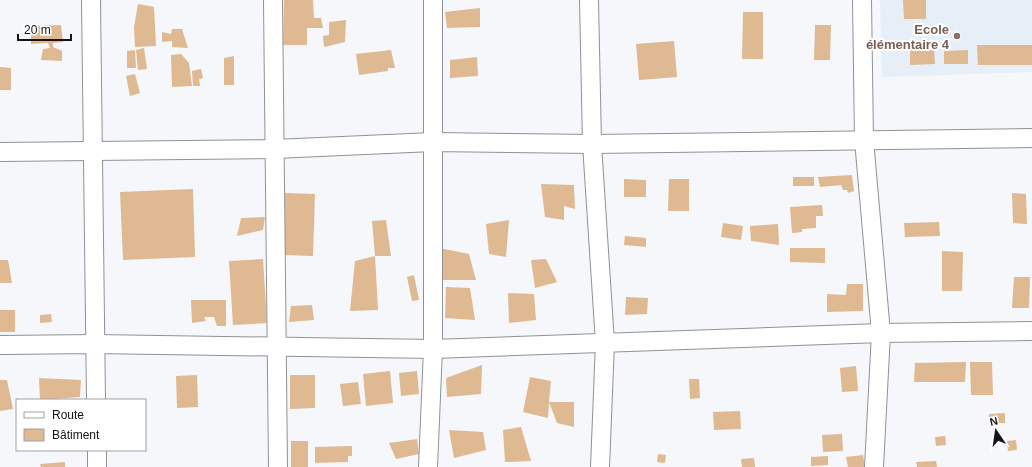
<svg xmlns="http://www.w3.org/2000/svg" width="1032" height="467" viewBox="0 0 1032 467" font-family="Arial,sans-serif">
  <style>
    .built { fill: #e6eef7 }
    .building { fill: #deb991 }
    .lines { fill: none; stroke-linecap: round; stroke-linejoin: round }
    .minor-casing { stroke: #8f9295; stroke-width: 20 }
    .minor { stroke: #fff; stroke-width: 18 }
    .education-dot { fill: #8d6e63; stroke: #fff; stroke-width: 1.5 }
    .labels { text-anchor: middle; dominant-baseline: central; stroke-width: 4; stroke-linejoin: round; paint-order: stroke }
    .education-label { font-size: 13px; font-weight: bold; fill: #785e54; stroke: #fff; text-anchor: end }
  </style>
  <rect width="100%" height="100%" fill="#f5f7fa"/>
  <polygon class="built" points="880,0 1032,0 1032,72 882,77"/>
  <g class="building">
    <polygon points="284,0 313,0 314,18 321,18 323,28 307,28 307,45 283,45"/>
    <polygon points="903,0 926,0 926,19 904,19"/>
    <polygon points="138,4 154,7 156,46 135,47 134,27"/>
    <polygon points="480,8 480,27 447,28 445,12"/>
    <polygon points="743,12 763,12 763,59 742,59"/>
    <polygon points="346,20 345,42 324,47 323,36 329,35 329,22"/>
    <polygon points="61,25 63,42 53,43 53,47 62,51 62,61 41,60 43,49 50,48 48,43 31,44 31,26"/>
    <polygon points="815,25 831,25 830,60 814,60"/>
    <polygon points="172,29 182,29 188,48 172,47 172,41 162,42 162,32 171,34"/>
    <polygon points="674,41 677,77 639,80 636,44"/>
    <polygon points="977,45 1032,45 1032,65 978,65"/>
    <polygon points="144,48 147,69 138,70 136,50"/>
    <polygon points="135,50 136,68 127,68 127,51"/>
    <polygon points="391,50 395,68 388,68 388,71 359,75 356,54"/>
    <polygon points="910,50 934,50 935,64 910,65"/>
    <polygon points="968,50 968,64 944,64 944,51"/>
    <polygon points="181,54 189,63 192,86 172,87 171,55"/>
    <polygon points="234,56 234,85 224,85 224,58"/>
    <polygon points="477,57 478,76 450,78 450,60"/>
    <polygon points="0,67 11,68 11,90 0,90"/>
    <polygon points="201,69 203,78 199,79 200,86 193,86 192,71"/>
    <polygon points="135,74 140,93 130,96 126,76"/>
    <polygon points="852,175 854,191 848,193 847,190 843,190 841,185 820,187 818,177"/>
    <rect x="793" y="177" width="21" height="9"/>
    <polygon points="624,179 646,180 646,197 624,197"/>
    <polygon points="669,179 689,179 689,211 668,211"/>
    <polygon points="541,184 574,185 575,209 564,206 564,220 545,217"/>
    <polygon points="193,189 195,257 123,260 120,192"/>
    <polygon points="285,193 315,194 313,256 284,255"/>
    <polygon points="1012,193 1026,194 1027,224 1013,223"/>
    <polygon points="822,205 823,216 816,216 816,228 802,229 802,232 792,233 790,207"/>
    <polygon points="265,217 263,230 237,236 241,218"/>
    <polygon points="386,220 391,256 375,256 372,221"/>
    <polygon points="509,220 506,257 489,254 486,224"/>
    <polygon points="939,222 940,236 905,237 904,223"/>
    <polygon points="723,223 743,226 741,240 721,237"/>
    <polygon points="778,224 779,245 751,241 750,226"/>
    <polygon points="625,236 646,238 646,247 624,245"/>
    <polygon points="439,248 469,254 476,280 440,280"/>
    <polygon points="790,248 825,248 825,263 790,262"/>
    <polygon points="942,251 963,252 962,291 942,291"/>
    <polygon points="375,256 378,310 350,311 355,261"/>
    <polygon points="263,259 267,323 233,325 229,261"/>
    <polygon points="546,259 557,282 535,288 531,260"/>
    <polygon points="0,260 8,260 12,283 0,283"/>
    <polygon points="414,275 419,300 412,301 407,277"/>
    <polygon points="1014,277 1030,277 1029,308 1012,308"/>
    <polygon points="847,284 863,284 863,311 827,312 827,294 846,295"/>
    <polygon points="446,287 470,288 475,320 445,318"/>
    <polygon points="508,293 534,294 536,320 509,323"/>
    <polygon points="626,297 648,298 647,314 625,315"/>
    <polygon points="191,300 226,300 226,326 217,326 214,317 204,317 206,321 192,323"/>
    <polygon points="312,305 314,320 289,322 291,306"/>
    <rect x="0" y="310" width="15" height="22"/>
    <polygon points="51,314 52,322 40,323 40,315"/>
    <polygon points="966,362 965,382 914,382 915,363"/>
    <polygon points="970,362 992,362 993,395 971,395"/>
    <polygon points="482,365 481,394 447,397 446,378"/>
    <polygon points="856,366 858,391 842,392 840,368"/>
    <polygon points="390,371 393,403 366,406 363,374"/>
    <polygon points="417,371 419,394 401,396 399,373"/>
    <polygon points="197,375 198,407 177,408 176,376"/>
    <polygon points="290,375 315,375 315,408 290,409"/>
    <polygon points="530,377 551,381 549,402 574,402 574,427 557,423 549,402 548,418 523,412"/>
    <polygon points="39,378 81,380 80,397 40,400"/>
    <polygon points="689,379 699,379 700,398 690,399"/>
    <polygon points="0,380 7,380 13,409 0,411"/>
    <polygon points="358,382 361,404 343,406 340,384"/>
    <polygon points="740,411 741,429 714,430 713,412"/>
    <polygon points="1005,413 1005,423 989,423 989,414"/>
    <polygon points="521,427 531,461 505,462 503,430"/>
    <polygon points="449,430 483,432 486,450 454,458"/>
    <polygon points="842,434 843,451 823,452 822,435"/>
    <polygon points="945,436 946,445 936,446 935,437"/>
    <polygon points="417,439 419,454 396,459 389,443"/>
    <polygon points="1016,440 1017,450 1008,451 1007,441"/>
    <rect x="291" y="441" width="17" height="26"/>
    <polygon points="352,446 352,456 348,456 348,462 315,463 315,447"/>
    <polygon points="658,454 666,455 665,463 657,462"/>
    <polygon points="863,455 865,467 848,467 846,457"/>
    <polygon points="828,456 828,465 811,466 811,457"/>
    <polygon points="754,458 755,467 742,467 741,459"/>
    <polygon points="936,461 937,467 917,467 916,462"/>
    <polygon points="65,462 65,467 41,467 40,464"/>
  </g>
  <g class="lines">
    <g class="minor-casing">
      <g id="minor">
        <polyline points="91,0 96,400"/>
        <polyline points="273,0 278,467"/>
        <polyline points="589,0 592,144 605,343 600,467"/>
        <polyline points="862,0 864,140 881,333 874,467"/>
        <polyline points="0,152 274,149 433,142 592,144 1032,138"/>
        <polyline points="0,345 95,344 433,349 881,333 1032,331"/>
        <polyline points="97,450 97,467"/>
        <polyline points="428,467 433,349 433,0"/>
      </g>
    </g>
    <use href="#minor" class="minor"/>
  </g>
  <circle class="education-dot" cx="957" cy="36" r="4"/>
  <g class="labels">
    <g class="education-label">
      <text x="949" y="29">Ecole<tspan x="949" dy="15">élémentaire 4</tspan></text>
    </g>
  </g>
  <rect x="16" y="399" width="130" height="52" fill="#ffffff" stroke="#a1a1a1"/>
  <rect x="24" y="412" width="20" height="6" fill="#ffffff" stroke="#a1a1a1"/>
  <text x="52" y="419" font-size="12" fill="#131415">Route</text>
  <rect x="24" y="429" width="20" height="12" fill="#deb991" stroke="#a1a1a1"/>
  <text x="52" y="439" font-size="12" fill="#131415">Bâtiment</text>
  <g transform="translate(996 431) rotate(347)" stroke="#ffffff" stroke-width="3" paint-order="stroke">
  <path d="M0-3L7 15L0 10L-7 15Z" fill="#131415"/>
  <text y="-6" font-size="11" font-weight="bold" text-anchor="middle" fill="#131415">N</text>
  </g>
  <path d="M18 34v6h53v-6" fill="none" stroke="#131415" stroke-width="2"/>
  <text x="24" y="34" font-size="12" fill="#131415" stroke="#ffffff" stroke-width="3" paint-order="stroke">20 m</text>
</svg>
